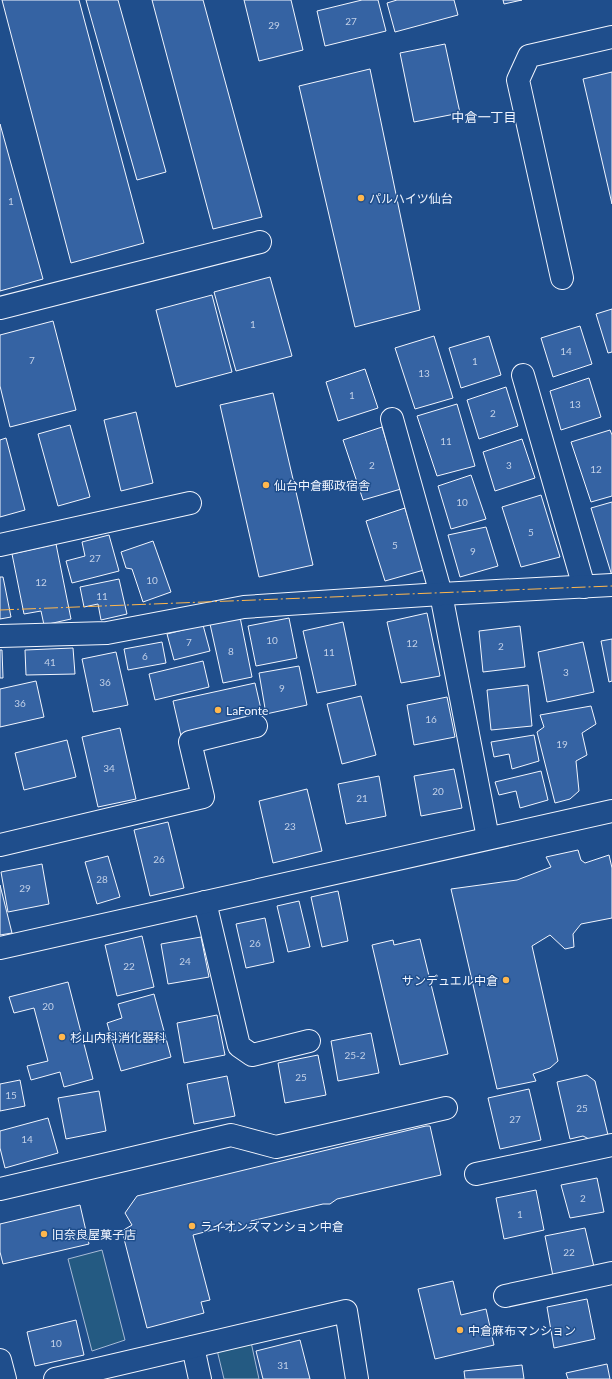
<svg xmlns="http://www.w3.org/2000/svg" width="612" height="1379" viewBox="0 0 612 1379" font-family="Lato,'Noto Sans JP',sans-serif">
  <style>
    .green { fill: #245a82; stroke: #a8bbd7 }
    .building { fill: #3563a3; stroke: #f2f6ff }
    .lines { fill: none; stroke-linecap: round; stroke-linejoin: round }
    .minor-casing { stroke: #f2f6ff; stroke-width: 24 }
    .major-casing { stroke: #f2f6ff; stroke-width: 24 }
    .minor { stroke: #1f4e8c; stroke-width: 22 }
    .major { stroke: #1f4e8c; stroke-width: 22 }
    .power { stroke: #ffb74d; stroke-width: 1; stroke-dasharray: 14 3 2 3; stroke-linecap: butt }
    .poi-dot { fill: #ffb74d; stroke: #1f4e8c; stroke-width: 1.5 }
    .labels { text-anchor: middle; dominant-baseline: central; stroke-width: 3; stroke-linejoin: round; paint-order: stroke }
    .number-label { font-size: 10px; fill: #c3d1e8 }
    .poi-label { font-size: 12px; fill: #f2f6ff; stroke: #1f4e8c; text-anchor: start }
    .neighbourhood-label { font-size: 13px; fill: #f2f6ff; stroke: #1f4e8c }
  </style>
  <rect width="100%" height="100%" fill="#1f4e8c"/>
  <g class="green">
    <polygon points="102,1250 125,1340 92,1351 68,1259"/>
    <polygon points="251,1342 259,1379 224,1379 217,1350"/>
  </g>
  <g class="building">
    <polygon points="2,0 79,0 144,243 71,263"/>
    <polygon points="86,0 118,0 166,172 137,180"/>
    <polygon points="152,0 203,0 262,217 213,229"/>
    <polygon points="244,0 291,0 303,50 259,61"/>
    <polygon points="362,0 378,0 386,31 325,46 317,11"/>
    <polygon points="397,0 454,0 458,15 395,32 387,3"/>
    <polygon points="503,0 522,0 504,4"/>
    <polygon points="445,44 460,113 414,122 400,53"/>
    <polygon points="370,69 420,310 355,327 299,86"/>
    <polygon points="612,72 612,204 583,79"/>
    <polygon points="0,124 43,279 0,291"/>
    <polygon points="270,277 292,356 236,371 214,292"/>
    <polygon points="212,295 232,372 176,387 156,310"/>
    <polygon points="612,309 612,352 608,353 596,314"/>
    <polygon points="53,321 76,410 10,427 0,386 0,335"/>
    <polygon points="580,326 592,364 553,377 541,338"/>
    <polygon points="434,336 453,398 415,409 395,348"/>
    <polygon points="489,336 501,375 461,388 449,348"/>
    <polygon points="365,369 378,408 338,421 326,382"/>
    <polygon points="589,378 601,417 561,430 550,391"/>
    <polygon points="506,387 518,426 479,439 467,400"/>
    <polygon points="273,393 313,565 259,577 220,405"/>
    <polygon points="457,404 475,466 437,476 417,416"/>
    <polygon points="136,412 153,483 121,491 104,420"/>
    <polygon points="70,425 90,497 58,506 38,434"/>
    <polygon points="382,427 401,489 363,500 343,440"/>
    <polygon points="610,430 612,435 612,496 591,502 571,442"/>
    <polygon points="6,438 25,510 0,517 0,440"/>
    <polygon points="522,439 535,478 495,491 483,452"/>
    <polygon points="471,475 486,519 451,529 438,486"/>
    <polygon points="541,495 560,557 521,567 502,507"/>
    <polygon points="612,502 612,576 591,508"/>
    <polygon points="405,508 424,570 385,581 366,521"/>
    <polygon points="486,527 498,566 460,577 448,535"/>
    <polygon points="109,535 119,571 72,583 66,561 85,556 82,542"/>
    <polygon points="153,541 171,592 143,602 132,569 126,568 121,552"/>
    <polygon points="56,544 71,619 44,625 41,611 24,614 12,554"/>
    <polygon points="0,577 3,577 11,617 0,619"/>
    <polygon points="119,579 127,614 101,620 98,604 84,607 80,587"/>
    <polygon points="427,613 440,676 401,683 387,622"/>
    <polygon points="240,617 252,677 223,683 210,624"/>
    <polygon points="289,618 297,658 256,666 248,626"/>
    <polygon points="343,622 356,685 317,693 303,631"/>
    <polygon points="203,625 210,651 174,660 167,634"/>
    <polygon points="520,626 525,667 483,672 479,631"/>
    <polygon points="612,639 612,681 609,682 601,641"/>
    <polygon points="162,642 166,663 128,670 124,649"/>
    <polygon points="583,642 594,692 547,702 538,652"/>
    <polygon points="73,648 75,674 26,675 25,650"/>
    <polygon points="0,650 2,650 3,678 0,678"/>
    <polygon points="116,652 128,705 93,712 82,659"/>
    <polygon points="203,661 209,687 155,700 149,674"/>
    <polygon points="299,666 307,705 266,714 259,673"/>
    <polygon points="36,681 44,717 0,727 0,689"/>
    <polygon points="255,683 263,718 181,736 173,701"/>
    <polygon points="528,685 532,726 491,730 487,690"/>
    <polygon points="361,696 376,755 342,764 327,704"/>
    <polygon points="447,697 455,737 414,745 407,705"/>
    <polygon points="591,706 596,724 582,733 587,755 576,761 579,791 570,799 555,803 537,732 544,727 540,715"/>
    <polygon points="120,728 136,799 98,807 82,737"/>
    <polygon points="534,735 539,761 512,769 509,754 494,757 491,742"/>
    <polygon points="67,740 76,777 24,790 15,753"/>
    <polygon points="454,769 462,808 421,816 414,776"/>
    <polygon points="541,771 548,800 520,808 516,791 499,795 495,782"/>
    <polygon points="379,776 386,816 346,824 338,784"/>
    <polygon points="307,789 322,851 273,863 259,801"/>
    <polygon points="168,822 184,888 150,896 134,830"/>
    <polygon points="578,850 581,860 585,863 609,855 612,868 612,918 581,924 573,934 574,947 565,949 550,935 532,946 558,1061 550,1068 533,1074 536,1081 497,1089 451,889 517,880 551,867 546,857"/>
    <polygon points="108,856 120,897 97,904 85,862"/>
    <polygon points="42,864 49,904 8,912 1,872"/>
    <polygon points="0,885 12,933 0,935"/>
    <polygon points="338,891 348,941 322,947 311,897"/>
    <polygon points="299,901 310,947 288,952 277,906"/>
    <polygon points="265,918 274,962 246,968 236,924"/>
    <polygon points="142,936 154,987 117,996 105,945"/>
    <polygon points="201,937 209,977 168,984 161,944"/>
    <polygon points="420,939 448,1054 400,1065 372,945 393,940 394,945"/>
    <polygon points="68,982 93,1079 64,1087 60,1072 31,1080 27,1066 48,1061 34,1008 14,1013 9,997"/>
    <polygon points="154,994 171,1057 121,1071 107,1023 122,1018 118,1004"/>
    <polygon points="217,1015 225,1055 184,1063 177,1023"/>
    <polygon points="371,1033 379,1073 338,1081 331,1041"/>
    <polygon points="318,1055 326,1095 285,1103 278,1063"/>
    <polygon points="587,1075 595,1081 608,1135 589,1139 583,1136 570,1139 557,1082"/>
    <polygon points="227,1076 235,1116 194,1124 187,1084"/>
    <polygon points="20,1080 25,1106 0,1111 0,1084"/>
    <polygon points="529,1089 541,1140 500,1149 488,1098"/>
    <polygon points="99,1091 106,1131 66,1139 58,1098"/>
    <polygon points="48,1118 58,1153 5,1168 0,1148 0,1131"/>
    <polygon points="426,1126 430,1126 441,1175 337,1199 330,1204 323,1204 251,1221 252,1227 229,1232 224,1227 193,1235 210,1300 201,1302 204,1313 147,1328 122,1231 132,1225 125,1213 137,1196"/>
    <polygon points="597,1178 604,1212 570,1218 561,1185"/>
    <polygon points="536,1190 544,1230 504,1239 496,1198"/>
    <polygon points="80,1205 89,1244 3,1264 0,1252 0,1224"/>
    <polygon points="585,1228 594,1267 553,1276 545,1236"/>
    <polygon points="453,1281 461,1315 486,1309 494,1345 435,1359 418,1289"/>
    <polygon points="587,1299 595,1339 554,1348 547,1307"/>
    <polygon points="76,1320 84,1355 35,1366 27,1332"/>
    <polygon points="300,1340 310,1379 263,1379 256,1351"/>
    <polygon points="607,1364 610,1379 568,1379 566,1373"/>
    <polygon points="522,1365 524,1379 465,1379 464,1371"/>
  </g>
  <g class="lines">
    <g class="minor-casing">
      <g id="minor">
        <polyline points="562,278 518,80 529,56 612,37"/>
        <polyline points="0,308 260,242"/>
        <polyline points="523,375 584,587"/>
        <polyline points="392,419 441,594 488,838"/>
        <polyline points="0,545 190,503"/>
        <polyline points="0,636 107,633 244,607 441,594 612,585"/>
        <polyline points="0,845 203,797 190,742 256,726"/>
        <polyline points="205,902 239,1046 252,1055 309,1041"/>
        <polyline points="0,948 612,811"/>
        <polyline points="476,1174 612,1145"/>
        <polyline points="0,1189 231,1135 276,1147 446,1108"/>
        <polyline points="505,1296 612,1273"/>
        <polyline points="193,1347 200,1379"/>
        <polyline points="55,1379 346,1311 357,1379"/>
      </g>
    </g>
    <g class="major-casing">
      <polyline id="major" points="0,1360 5,1379"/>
    </g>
    <use href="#minor" class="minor"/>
    <use href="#major" class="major"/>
    <polyline class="power" points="0,610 612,586"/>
  </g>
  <g class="poi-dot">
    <circle cx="361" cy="198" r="4"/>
    <circle cx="266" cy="485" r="4"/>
    <circle cx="218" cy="710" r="4"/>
    <circle cx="506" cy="980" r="4"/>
    <circle cx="62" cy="1037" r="4"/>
    <circle cx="192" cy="1226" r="4"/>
    <circle cx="44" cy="1234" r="4"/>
    <circle cx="460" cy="1330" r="4"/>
  </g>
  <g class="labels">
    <g class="number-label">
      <text x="351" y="21">27</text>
      <text x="274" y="25">29</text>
      <text x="11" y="201">1</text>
      <text x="253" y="324">1</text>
      <text x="566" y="351">14</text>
      <text x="32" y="360">7</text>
      <text x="475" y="361">1</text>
      <text x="424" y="373">13</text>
      <text x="352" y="395">1</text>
      <text x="575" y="404">13</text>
      <text x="493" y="413">2</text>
      <text x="446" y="441">11</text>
      <text x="372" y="465">2</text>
      <text x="509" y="465">3</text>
      <text x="596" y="469">12</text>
      <text x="462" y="502">10</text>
      <text x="531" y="532">5</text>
      <text x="395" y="545">5</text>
      <text x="473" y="551">9</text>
      <text x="95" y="558">27</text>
      <text x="152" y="580">10</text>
      <text x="41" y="582">12</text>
      <text x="102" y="596">11</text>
      <text x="272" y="640">10</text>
      <text x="189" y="642">7</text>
      <text x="412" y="643">12</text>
      <text x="501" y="646">2</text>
      <text x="231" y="651">8</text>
      <text x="329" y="652">11</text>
      <text x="145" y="656">6</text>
      <text x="50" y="662">41</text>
      <text x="566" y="672">3</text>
      <text x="105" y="682">36</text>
      <text x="282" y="688">9</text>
      <text x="20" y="703">36</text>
      <text x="431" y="719">16</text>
      <text x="562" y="744">19</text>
      <text x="109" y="768">34</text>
      <text x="438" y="791">20</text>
      <text x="362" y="798">21</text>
      <text x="290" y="826">23</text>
      <text x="159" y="859">26</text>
      <text x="102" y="879">28</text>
      <text x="25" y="888">29</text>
      <text x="255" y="943">26</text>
      <text x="185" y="961">24</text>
      <text x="129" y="966">22</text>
      <text x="48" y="1006">20</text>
      <text x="355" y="1055">25-2</text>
      <text x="301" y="1077">25</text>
      <text x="11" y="1095">15</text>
      <text x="582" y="1108">25</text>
      <text x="515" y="1119">27</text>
      <text x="27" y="1139">14</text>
      <text x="583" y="1198">2</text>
      <text x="520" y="1214">1</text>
      <text x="569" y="1252">22</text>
      <text x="56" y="1343">10</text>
      <text x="283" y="1365">31</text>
    </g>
    <g class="poi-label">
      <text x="369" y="198">パルハイツ仙台</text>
      <text x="274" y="485">仙台中倉郵政宿舎</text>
      <text x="226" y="710">LaFonte</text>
      <text x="498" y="980" text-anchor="end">サンデュエル中倉</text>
      <text x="70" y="1037">杉山内科消化器科</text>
      <text x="200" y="1226">ライオンズマンション中倉</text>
      <text x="52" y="1234">旧奈良屋菓子店</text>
      <text x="468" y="1330">中倉麻布マンション</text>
    </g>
    <g class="neighbourhood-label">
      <text x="484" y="117">中倉一丁目</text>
    </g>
  </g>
</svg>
